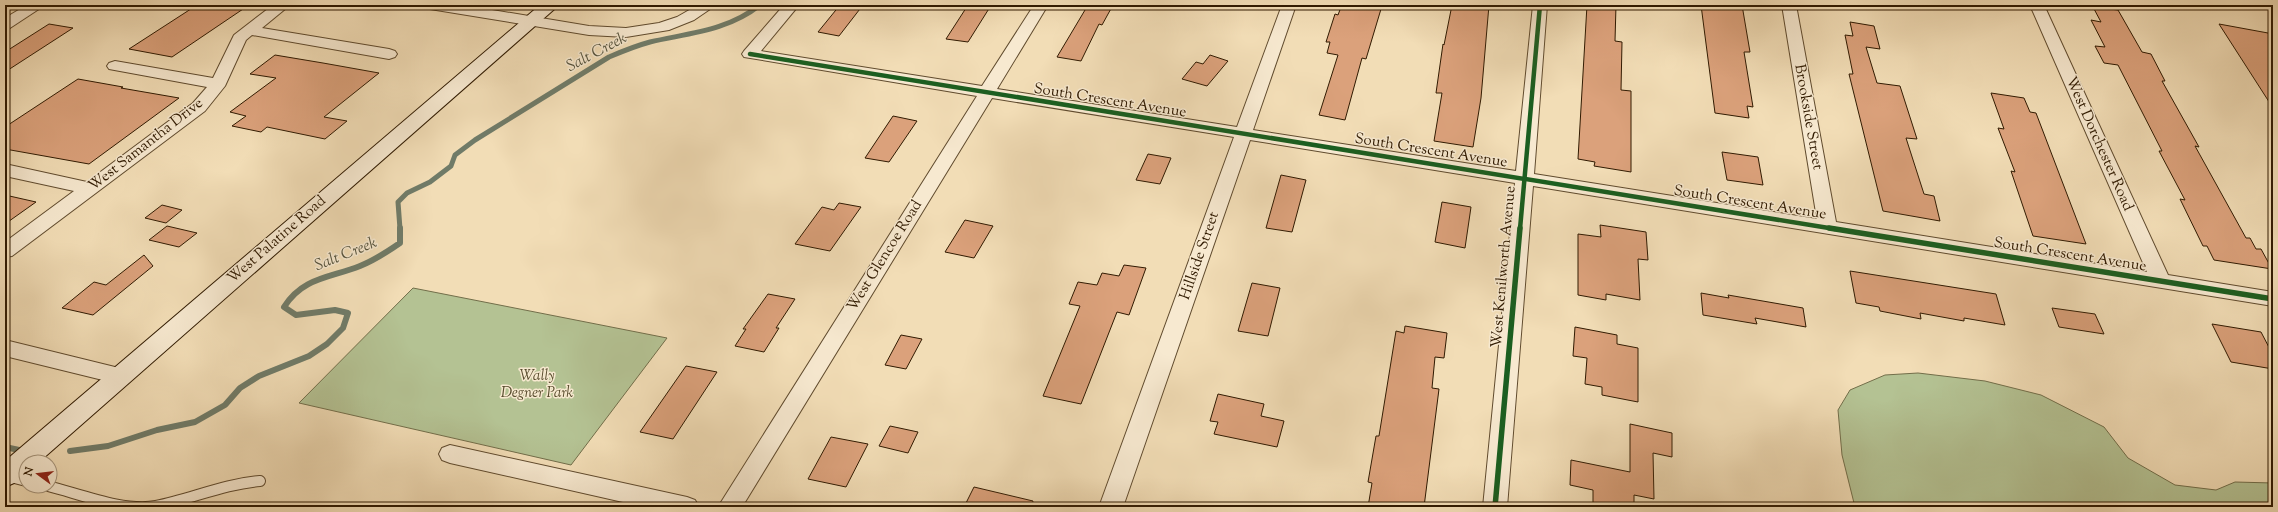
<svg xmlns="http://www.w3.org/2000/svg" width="2278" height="512" viewBox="0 0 2278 512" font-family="'Sorts Mill Goudy',serif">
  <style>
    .green { fill: #b4c293; stroke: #726e4a }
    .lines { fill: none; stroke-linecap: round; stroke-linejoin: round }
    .stream-far1 { stroke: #707b68; stroke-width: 5 }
    .stream { stroke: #707b68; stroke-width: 6 }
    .building { fill: #dba17b; stroke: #301a01 }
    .service-casing { stroke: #604b2e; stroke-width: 12 }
    .minor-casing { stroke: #604b2e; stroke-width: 2 }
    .secondary-casing { stroke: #301a01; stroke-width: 2 }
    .service { stroke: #f7e9d0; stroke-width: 10 }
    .minor { fill: #f7e9d0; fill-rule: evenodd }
    .secondary { fill: #f7e9d0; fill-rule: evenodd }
    .cycleway-far1-casing { stroke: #f7e9d0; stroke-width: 6 }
    .cycleway-casing { stroke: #f7e9d0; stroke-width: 8 }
    .cycleway-far1 { stroke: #1b5e20; stroke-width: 4.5 }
    .cycleway { stroke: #1b5e20; stroke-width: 5.5 }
    .labels { text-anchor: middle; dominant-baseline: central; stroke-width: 3; stroke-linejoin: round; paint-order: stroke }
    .street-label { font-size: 15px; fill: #301a01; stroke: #f7e9d0 }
    .park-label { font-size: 15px; font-style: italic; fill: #584c2d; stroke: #f7e9d0 }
    .water-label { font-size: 16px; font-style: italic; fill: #55533d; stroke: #f7e9d0 }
  </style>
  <rect width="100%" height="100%" fill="#f2ddb6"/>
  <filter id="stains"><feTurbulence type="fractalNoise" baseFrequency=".005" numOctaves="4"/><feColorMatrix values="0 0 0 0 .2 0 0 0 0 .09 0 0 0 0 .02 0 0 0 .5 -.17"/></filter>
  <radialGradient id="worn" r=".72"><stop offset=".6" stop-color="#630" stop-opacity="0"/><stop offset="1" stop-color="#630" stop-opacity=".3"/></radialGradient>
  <g class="green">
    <polygon points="413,288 667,338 571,465 299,403"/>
    <polygon points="1918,373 1985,381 2041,395 2104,427 2128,458 2175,485 2216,490 2235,482 2273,483 2273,507 1855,507 1842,455 1838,410 1850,390 1885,375"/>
  </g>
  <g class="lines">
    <path class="stream-far1" d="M400,229L398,202L407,193L430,182L451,166L455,155L475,140L609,57C623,51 635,46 650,42C689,33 727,31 760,5"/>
    <g class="stream">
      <polyline points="5,447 19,450"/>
      <path d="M70,451L108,446L157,430L195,422L225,405L240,388L259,376L309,356L327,344L343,328L348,313L335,310L296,315L284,307C303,277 330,278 360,266C375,260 387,252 400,243V228"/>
    </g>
  </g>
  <g class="building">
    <polygon points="197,5 249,5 172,57 129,49"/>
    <polygon points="840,5 863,5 839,36 818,32"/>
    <polygon points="968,5 990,7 968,42 946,39"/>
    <polygon points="1088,5 1113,5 1102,25 1099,24 1081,61 1057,57"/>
    <polygon points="1349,5 1381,9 1366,59 1362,58 1345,120 1319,115 1338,55 1327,53 1330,42 1326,42 1335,14 1338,15 1341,7 1348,8"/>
    <polygon points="1452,5 1489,5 1481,98 1473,147 1434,141 1442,93 1436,93 1443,44 1444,45"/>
    <polygon points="1587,5 1616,5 1615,41 1622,42 1621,90 1631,91 1631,172 1594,166 1595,162 1578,159"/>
    <polygon points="1701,5 1742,5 1750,52 1744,52 1753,107 1747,106 1749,118 1715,113"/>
    <polygon points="2093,7 2118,10 2142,52 2151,54 2165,81 2162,81 2199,147 2195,146 2246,238 2250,238 2256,249 2261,249 2272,269 2214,260 2207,246 2203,246 2180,199 2185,200 2159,151 2162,151 2118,65 2104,63 2095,46 2105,47 2091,20 2101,22"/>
    <polygon points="1850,22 1874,26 1880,49 1866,47 1877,83 1900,86 1917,139 1906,138 1924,194 1934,196 1940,221 1883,211 1849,74 1853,74 1845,35 1853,36"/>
    <polygon points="49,24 73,28 5,72 5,52"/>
    <polygon points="2219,24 2268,33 2273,40 2273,108"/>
    <polygon points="275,55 323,63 379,73 324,117 347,121 325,139 267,127 261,132 232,126 246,116 230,112 276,78 250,74"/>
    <polygon points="1210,55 1228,61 1207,86 1182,79 1196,62 1203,64"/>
    <polygon points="78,79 123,87 121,88 179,98 89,164 5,149 5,127"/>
    <polygon points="1991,93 2024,98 2030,112 2036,113 2086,244 2033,236 2011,171 2015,172 1998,128 2004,129"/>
    <polygon points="893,116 917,121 889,162 865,158"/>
    <polygon points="1722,152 1758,157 1763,185 1727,180"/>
    <polygon points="1148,154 1171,158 1160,184 1136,180"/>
    <polygon points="1281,175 1306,180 1292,232 1266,228"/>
    <polygon points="5,195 36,202 5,224"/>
    <polygon points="1442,202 1471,207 1465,248 1435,242"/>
    <polygon points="839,203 861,207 830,251 795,244 822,207 834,210"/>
    <polygon points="162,205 182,210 166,223 145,218"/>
    <polygon points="965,220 993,226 974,258 945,252"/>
    <polygon points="1600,225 1646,232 1648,260 1638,259 1640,300 1606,294 1606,300 1578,295 1578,234 1601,237"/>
    <polygon points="167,226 197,233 179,247 149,240"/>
    <polygon points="144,255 153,266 93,315 62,308 94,282 106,285"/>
    <polygon points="1124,265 1146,268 1129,315 1117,312 1081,404 1043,396 1080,306 1069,304 1078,282 1097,285 1102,273 1119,276"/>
    <polygon points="1850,271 1996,294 2005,325 1964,318 1964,321 1920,313 1921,319 1880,311 1879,307 1856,303"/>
    <polygon points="1252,283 1280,288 1268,336 1238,331"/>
    <polygon points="1701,293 1729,298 1728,295 1803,308 1806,327 1755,318 1757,324 1703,315"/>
    <polygon points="768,294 795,299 776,328 779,328 764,352 735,346 746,329 743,329"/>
    <polygon points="2052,308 2095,314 2104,334 2059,327"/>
    <polygon points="2212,324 2261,332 2273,355 2273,369 2231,362"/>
    <polygon points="1405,326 1447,333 1444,358 1435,357 1432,388 1439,389 1424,507 1368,507 1372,483 1368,482 1376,436 1379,436 1396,331 1404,333"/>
    <polygon points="1575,327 1617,335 1617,344 1638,348 1638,402 1602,395 1602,387 1585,384 1587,358 1573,356"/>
    <polygon points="901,335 922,339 906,369 885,365"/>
    <polygon points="686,366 717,372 673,439 640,432"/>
    <polygon points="1218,394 1264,404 1261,416 1284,421 1277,447 1214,434 1218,422 1210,421"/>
    <polygon points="1630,424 1672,433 1672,457 1653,453 1654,499 1634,495 1634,507 1593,507 1593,490 1570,485 1571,460 1630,472"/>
    <polygon points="890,426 918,432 908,453 879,446"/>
    <polygon points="831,437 868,444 846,487 808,479"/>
    <polygon points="974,487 1033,501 1032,507 964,507"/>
  </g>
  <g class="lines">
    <g class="service-casing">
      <g id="service">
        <polyline points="7,476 26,481"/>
        <path d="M48,486C80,494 124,512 156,506C191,499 224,484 260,481"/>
      </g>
    </g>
    <g class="minor-casing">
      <g id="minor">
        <polygon points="27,5 45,5 10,28 5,30 5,18"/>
        <polygon points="273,5 290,5 262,28 389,49 395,51 397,54 395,57 389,59 252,35 246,40 225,86 205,111 12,256 5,257 5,242 74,191 5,176 5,164 87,182 193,103 207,87 109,69 107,66 109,63 115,61 213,78 234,35"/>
        <polygon points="423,5 462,5 589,26 626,28 659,23 677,17 698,5 716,5 694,20 669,30 626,37 589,35 430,9 425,8"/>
        <polygon points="784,5 799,5 761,51 982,86 1034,5 1048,5 997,89 1237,127 1282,5 1296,5 1253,130 1516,171 1533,5 1547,5 1534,174 1817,219 1782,5 1796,5 1836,222 2147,272 2030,5 2044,5 2168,275 2273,292 2273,306 1533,186 1507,507 1483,507 1515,183 1250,140 1123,507 1099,507 1234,137 992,98 742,507 718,507 977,96 744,57 742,54 744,51"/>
        <polygon points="5,340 119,368 126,370 129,376 126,382 119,384 5,356"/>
        <polygon points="450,445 687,497 695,500 699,507 645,507 450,463 442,460 439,454 442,448"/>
      </g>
    </g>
    <g class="secondary-casing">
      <polygon id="secondary" points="540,5 559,5 39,462 26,462 26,473 14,483 5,487 5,461"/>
    </g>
    <use href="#service" class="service"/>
    <use href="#minor" class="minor"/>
    <use href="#secondary" class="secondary"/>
    <g class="cycleway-far1-casing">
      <g id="cycleway-far1">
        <polyline points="750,54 1835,229"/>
        <polyline points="1520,229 1540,5"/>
      </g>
    </g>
    <g class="cycleway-casing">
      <g id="cycleway">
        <polyline points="1829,228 2273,299"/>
        <polyline points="1495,507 1520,228"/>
      </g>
    </g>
    <use href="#cycleway-far1" class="cycleway-far1"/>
    <use href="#cycleway" class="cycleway"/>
  </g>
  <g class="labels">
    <g class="street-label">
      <text transform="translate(1110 101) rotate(9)">South Crescent Avenue</text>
      <text transform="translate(1808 117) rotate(80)">Brookside Street</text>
      <text transform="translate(2099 144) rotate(66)">West Dorchester Road</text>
      <text transform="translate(146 145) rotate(-38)">West Samantha Drive</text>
      <text transform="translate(1431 151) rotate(9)">South Crescent Avenue</text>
      <text transform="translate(1750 203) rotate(9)">South Crescent Avenue</text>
      <text transform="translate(277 240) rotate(-41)">West Palatine Road</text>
      <text transform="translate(2070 255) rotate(9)">South Crescent Avenue</text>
      <text transform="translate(885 256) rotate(-58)">West Glencoe Road</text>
      <text transform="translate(1200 256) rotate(-71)">Hillside Street</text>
      <text transform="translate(1504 267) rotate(-85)">West Kenilworth Avenue</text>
    </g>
    <g class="park-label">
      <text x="537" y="376">Wally<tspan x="537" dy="17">Degner Park</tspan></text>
    </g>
    <g class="water-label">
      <text transform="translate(597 53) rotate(-28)">Salt Creek</text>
      <text transform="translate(346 255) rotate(-22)">Salt Creek</text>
    </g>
  </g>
  <rect width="2278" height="512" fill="none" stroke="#f2ddb6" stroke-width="20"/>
  <rect x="6" y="6" width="2266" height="500" fill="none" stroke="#301a01" stroke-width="2"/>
  <rect x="10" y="10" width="2258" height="492" fill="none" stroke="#301a01"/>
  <g transform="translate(38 474) rotate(285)"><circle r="19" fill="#f7e9d0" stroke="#a7967d"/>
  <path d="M0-3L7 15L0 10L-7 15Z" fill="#8f2418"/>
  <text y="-6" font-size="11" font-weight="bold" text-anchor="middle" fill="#301a01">N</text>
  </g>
  <rect width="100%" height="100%" filter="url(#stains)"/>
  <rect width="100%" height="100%" fill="url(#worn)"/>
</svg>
